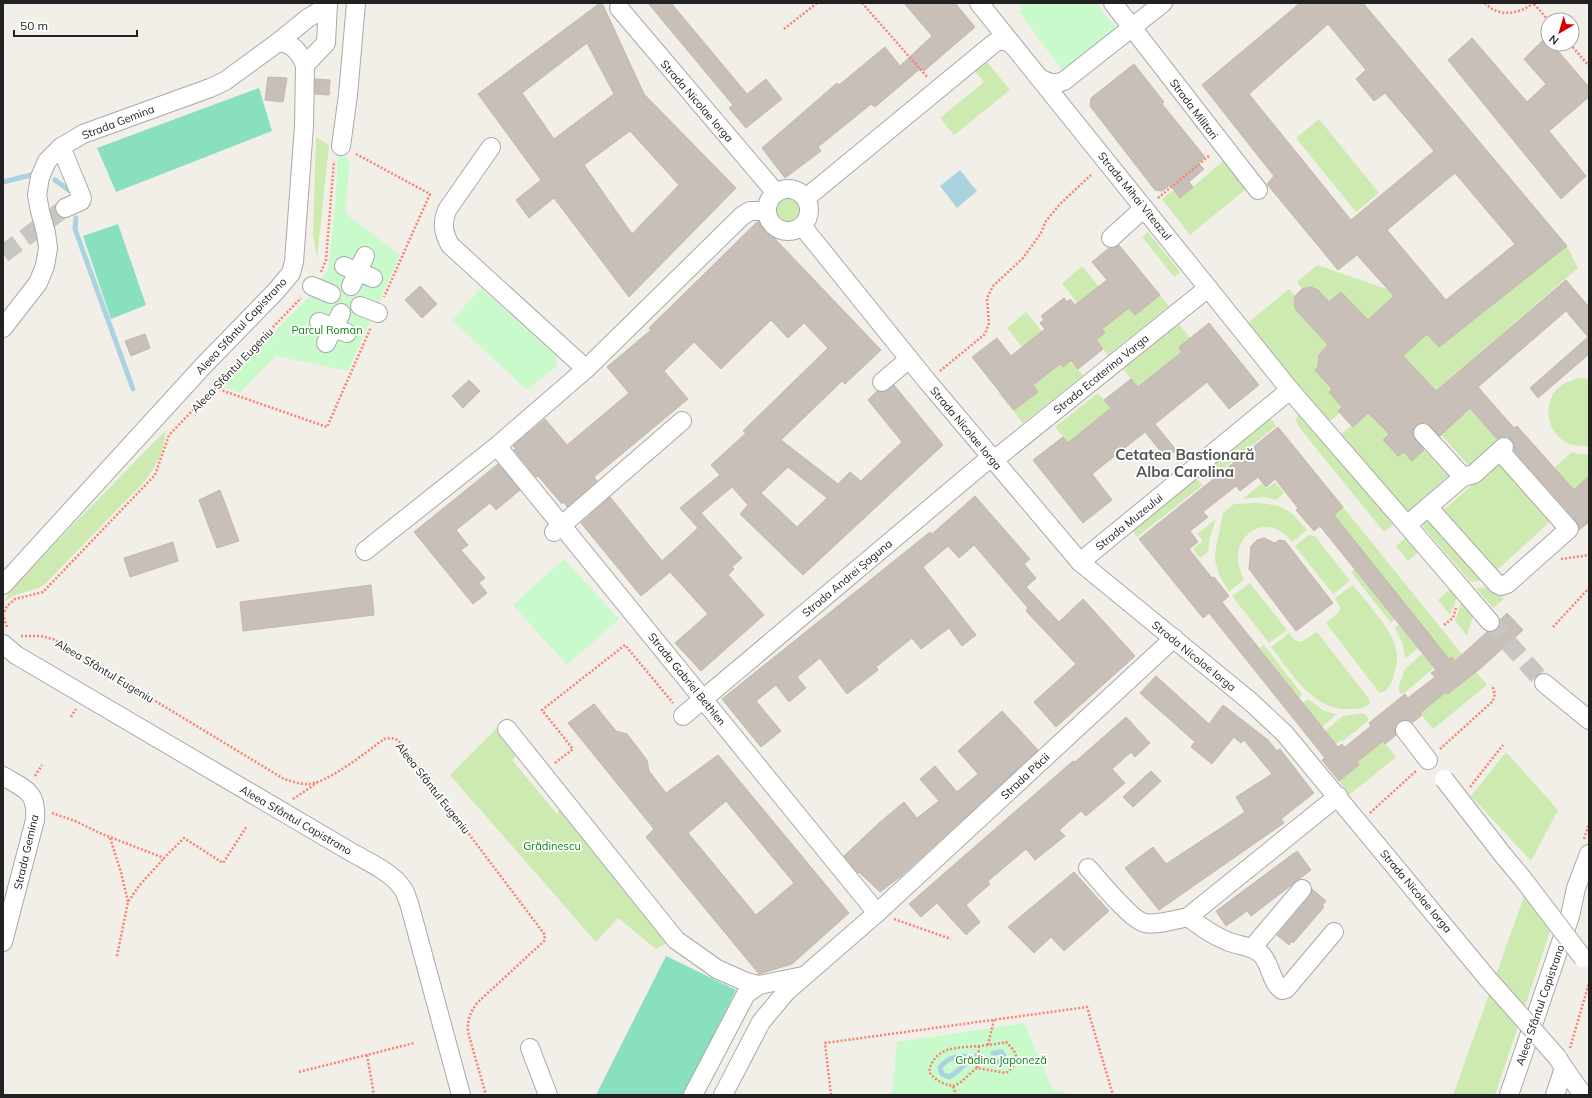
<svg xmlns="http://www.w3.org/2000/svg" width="1592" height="1098" viewBox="0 0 1592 1098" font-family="Mulish,sans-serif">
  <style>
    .grass { fill: #cdebb0 }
    .park { fill: #c8facc }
    .pitch { fill: #88e0be }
    .water { fill: #aad3df }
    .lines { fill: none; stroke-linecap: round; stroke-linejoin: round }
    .stream { stroke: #aad3df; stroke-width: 5 }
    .building { fill: #c7bfb8; stroke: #c4b6ab; fill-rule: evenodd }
    .minor-tunnel { stroke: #c8c6c1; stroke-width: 18; stroke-dasharray: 18 9; stroke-linecap: butt }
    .minor-casing { stroke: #a9a9a9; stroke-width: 20 }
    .path { stroke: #fa8072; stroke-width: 2.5; stroke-dasharray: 2 2; stroke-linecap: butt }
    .minor { stroke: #fff; stroke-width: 18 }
    .minor-bridge-casing { stroke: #a9a9a9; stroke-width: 20; stroke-linecap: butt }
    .minor-bridge { stroke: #fff; stroke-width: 18 }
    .labels { text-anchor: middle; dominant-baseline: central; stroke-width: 3.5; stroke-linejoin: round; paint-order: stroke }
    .street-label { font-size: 11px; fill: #222; stroke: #fff }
    .park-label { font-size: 11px; fill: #0c8416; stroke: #fff }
    .district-label { font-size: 15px; font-weight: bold; fill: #555; stroke: #fff }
  </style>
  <rect width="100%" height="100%" fill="#f2efe9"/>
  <g class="grass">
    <polygon points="987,62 1010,90 954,135 940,118 984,82 975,71"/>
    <polygon points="1319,119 1379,193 1356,212 1296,138"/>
    <polygon points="316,137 329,145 317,258 313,235"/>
    <polygon points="1223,161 1246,189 1190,235 1162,199 1174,190 1193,187"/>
    <circle cx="788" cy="210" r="11"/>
    <polygon points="1148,232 1180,272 1174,277 1142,237"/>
    <path d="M1567,246L1578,268L1447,381L1499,442L1470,467L1441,435L1443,400L1403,356L1412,348L1356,331L1362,314L1341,292L1329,302C1320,292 1317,286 1302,289L1297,282L1317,265L1387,289L1439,347Z"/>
    <polygon points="1082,266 1099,287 1077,303 1062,283"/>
    <polygon points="1289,289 1295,296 1294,304 1296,310 1334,352 1321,353 1318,358 1320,365 1315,370 1332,389 1329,392 1342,407 1338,411 1340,413 1328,423 1245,325"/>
    <polygon points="1160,295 1169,306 1108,355 1096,340 1105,333 1102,329 1129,308 1135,315"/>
    <polygon points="1026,312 1042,331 1022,347 1007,328"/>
    <polygon points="1179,324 1190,338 1179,347 1182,352 1138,387 1123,369"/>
    <polygon points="1071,360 1083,375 1023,423 999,394 1000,393 1014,410 1038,392 1033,385 1060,364 1063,367"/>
    <path d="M1578,378L1589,379V446C1582,446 1575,447 1568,443C1547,434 1542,404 1558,388C1564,383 1571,381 1578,378Z"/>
    <polygon points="1098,393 1111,408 1068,443 1055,427"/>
    <polygon points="1368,413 1389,434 1383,440 1398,456 1404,452 1412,461 1424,450 1448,476 1405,514 1339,436 1351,426 1353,427"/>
    <polygon points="1299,414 1304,415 1394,524 1384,532 1298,426 1296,419"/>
    <polygon points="1270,417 1276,426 1213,477 1209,470 1210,467"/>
    <path d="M165,431C166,448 155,469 144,482L44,585C31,593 16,591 4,602L9,593L65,533Z"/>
    <polygon points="1572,452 1580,454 1589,454 1589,476 1574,490 1554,468"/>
    <polygon points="1503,458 1555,517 1495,572 1438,515"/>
    <polygon points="1194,479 1198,480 1203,485 1137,537 1132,529"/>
    <polygon points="1275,482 1284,493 1276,500 1265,497 1243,499 1262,483 1266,489"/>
    <path d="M1255,503C1285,505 1288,508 1307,530L1292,542C1264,506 1222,542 1244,579L1229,592L1219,575L1215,560L1216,547L1223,513L1234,504Z"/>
    <polygon points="1343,507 1487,685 1433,729 1420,713 1446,692 1449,694 1469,678 1452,657 1449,659 1334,515"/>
    <polygon points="1216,519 1210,537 1208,552 1200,558 1193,549 1203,541 1197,534"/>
    <polygon points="1430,520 1485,580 1471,582 1423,527 1424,523"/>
    <polygon points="1309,535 1315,536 1350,581 1333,594 1295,546"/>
    <polygon points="1406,537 1419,552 1408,561 1396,546"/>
    <polygon points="1355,569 1395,619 1391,623 1351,572"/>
    <polygon points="1250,583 1287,630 1269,643 1232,596"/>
    <path d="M1353,585C1365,601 1393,630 1396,649C1398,657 1397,665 1394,673C1393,681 1389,690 1381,693L1378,691L1326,623L1340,611V607L1335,598Z"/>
    <polygon points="1492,587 1504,599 1493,608 1476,588"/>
    <polygon points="1450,589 1457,597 1450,615 1438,600"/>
    <polygon points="1461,602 1473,616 1467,636 1455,621"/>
    <polygon points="1399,624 1418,648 1405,659 1403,645 1395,628"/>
    <path d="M1317,632L1369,699L1370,703C1365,709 1357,709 1350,709C1312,711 1292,673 1271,647L1289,633L1296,641L1301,642Z"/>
    <polygon points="1264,645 1302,694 1299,698 1260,648"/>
    <polygon points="1422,654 1434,668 1403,694 1400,693 1398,688 1405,669"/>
    <polygon points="1308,699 1324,711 1337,714 1322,727 1303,703"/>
    <polygon points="1364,713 1368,718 1368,721 1343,741 1341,740 1336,744 1325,731 1343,716"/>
    <polygon points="499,726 520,750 512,760 557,814 561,805 670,941 656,949 618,918 596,942 450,775"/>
    <polygon points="1383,741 1396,757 1349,795 1339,781 1359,765 1357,762"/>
    <polygon points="1506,752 1558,810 1531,861 1471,796"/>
    <polygon points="1521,864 1558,908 1495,1095 1453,1095 1527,888"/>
  </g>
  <g class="park">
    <polygon points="1019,3 1096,3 1117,29 1062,70 1019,12 1023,9"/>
    <polygon points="338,153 350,160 345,213 400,255 348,371 276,356 240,393 221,385 312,294 328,269 335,207"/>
    <polygon points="481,288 556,356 557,366 527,390 452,320"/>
    <polygon points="564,559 619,619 567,665 513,605"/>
    <polygon points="1024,1023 1053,1090 1074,1095 1019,1095 1013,1094 892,1095 897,1042"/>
  </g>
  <g class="pitch">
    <polygon points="259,88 272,131 116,192 97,148"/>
    <polygon points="118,224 146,305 111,319 83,236"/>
    <polygon points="666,956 736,990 685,1095 596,1095"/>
  </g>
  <polygon class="water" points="960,170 977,191 957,208 940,186"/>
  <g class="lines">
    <g class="stream">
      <polyline points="55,180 74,194"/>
      <polyline points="3,182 31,175"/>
      <polyline points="76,218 75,229 133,389"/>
      <path d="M974,1056C961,1056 947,1056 940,1068L942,1074L949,1077C959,1072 965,1063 974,1056L1000,1062L1005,1058L1002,1052L993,1053"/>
    </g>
  </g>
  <g class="building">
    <path d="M600,3H602L644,94L736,188L629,297L554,198L529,218L516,200L541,180L478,94ZM587,43L614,94L554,139L522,93ZM630,131L679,185L632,234L584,165Z"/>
    <polygon points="648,3 671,3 747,94 766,79 782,99 746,128 729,108 733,105"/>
    <polygon points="904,3 955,3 975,27 924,71 921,68 875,107 871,104 818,147 821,151 785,178 762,148 837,83 839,85 885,47 900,66 932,36"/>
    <path d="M1300,3H1363L1567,246L1439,347L1427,334L1403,356L1436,391L1566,280L1589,307V354L1538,398L1530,388L1588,337L1566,311L1478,387L1514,428L1517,426L1574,490L1589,476V522L1579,530L1577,522L1514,451V445L1512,440L1507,437H1501L1497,439L1470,408L1440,436L1427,423H1420L1416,426L1413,430V436L1424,450L1412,461L1404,452L1398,456L1388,445L1383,440L1389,434L1368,413L1353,427L1338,411L1342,407L1329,392L1332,389L1315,370L1318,367L1319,355L1328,345L1296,310L1294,304L1295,296L1302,289L1311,287L1318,290L1329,302L1341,292L1368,320L1394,296L1357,255L1338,270L1267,184L1274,176L1202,85ZM1328,24L1366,70L1356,79L1374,101L1385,93L1434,151L1351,220L1249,94ZM1455,173L1515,244L1446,300L1387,230Z"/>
    <polygon points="1546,37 1548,40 1548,44 1552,44 1589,87 1589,97 1549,131 1586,176 1561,199 1448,60 1472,38 1527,102 1546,84 1524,59"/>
    <polygon points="1134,64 1164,102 1162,104 1205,157 1198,163 1204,169 1189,182 1193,187 1180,198 1170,185 1162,191 1155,190 1090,106 1091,98"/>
    <polygon points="268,77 287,78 283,102 265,100"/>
    <polygon points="315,79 330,80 329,95 315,94"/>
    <path d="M757,222H759L881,350L845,384L842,381L781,440L838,484L850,472L861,481L902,442L868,400L877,391L884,392L894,385L943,445L803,575L740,514L748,505L732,487L701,513L742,558L732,567L734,569L728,575L764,615L701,671L675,643L708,614L670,572L641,596L581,523L610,497L662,561L698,528L680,508L720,475L711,465L746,433L743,431L828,348L804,323L788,338L771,320L721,369L694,342L664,371L688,399L594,477L597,481L567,507L564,502L562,504L538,476L536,477L514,450L516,449L513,446L545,419L567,445L629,393L607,367L651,330L649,328ZM788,467L827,498L797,527L761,493Z"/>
    <polygon points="1119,245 1160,295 1135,315 1129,308 1102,329 1105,333 1096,340 1103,349 1078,369 1071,360 1063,367 1060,364 1033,385 1038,392 1014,410 972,357 997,338 1011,356 1045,329 1040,323 1044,320 1041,316 1064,298 1067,302 1070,299 1075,305 1107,280 1092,262 1109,248 1114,248"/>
    <polygon points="420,286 437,304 422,318 405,300"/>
    <polygon points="1209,323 1259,385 1229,409 1207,382 1155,424 1176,450 1166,458 1145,432 1092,474 1112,500 1083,523 1033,460 1063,437 1068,443 1111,408 1104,400 1131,379 1138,387 1182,352 1179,347"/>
    <polygon points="145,334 150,348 131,356 125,341"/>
    <polygon points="469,380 480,391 463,408 452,396"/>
    <path d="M1278,427L1343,507L1334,515L1449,659L1452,657L1455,661L1487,632H1492L1496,630L1500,625V620L1507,613L1523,630L1481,668L1448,694L1446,692L1420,713L1422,715L1412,723L1404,720L1398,722L1395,726L1396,735L1385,744L1383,741L1357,762L1359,765L1339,781L1322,760L1325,758L1209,613L1203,618L1139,539ZM1258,477L1266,487L1275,479L1298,508L1296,510L1314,531L1320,526L1436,670L1431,673L1435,677L1408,698L1405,694L1369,723L1371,726L1345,747L1342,744L1338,747L1222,602L1229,596L1214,577L1212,578L1189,549L1198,542L1190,531L1208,517L1203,512L1236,486L1240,491Z"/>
    <polygon points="498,464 520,490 496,510 490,503 456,530 468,545 461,550 485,578 479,583 487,593 473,604 414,532"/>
    <polygon points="220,490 239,541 217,548 199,500"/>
    <polygon points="975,496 1030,559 1024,564 1036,578 1026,587 1059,622 1083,599 1135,656 1056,727 1034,702 1076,664 1026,611 1028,608 974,545 959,558 948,546 923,567 976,635 962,646 949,628 921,649 912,638 876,667 878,670 847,694 820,658 797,677 806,688 789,702 776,685 756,701 781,731 761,747 722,699 930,532 932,534"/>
    <polygon points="1264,538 1275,543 1279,540 1285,541 1333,603 1296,631 1249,569 1251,546 1257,540"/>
    <polygon points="173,542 178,561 130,577 124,558"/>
    <polygon points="371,585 374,615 243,631 240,602"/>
    <polygon points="1156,676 1209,724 1223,705 1268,740 1277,751 1280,749 1314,793 1281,819 1284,823 1159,910 1125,868 1153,847 1166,864 1245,812 1236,797 1272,774 1244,740 1241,743 1234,737 1212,764 1191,747 1195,742 1140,693"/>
    <path d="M594,704L616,731L627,734L647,760L649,771L666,793L718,755L849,913L792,964L759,974L646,837L654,829L568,723ZM726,801L794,883L756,915L688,833Z"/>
    <polygon points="1002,711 1038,750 901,876 880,892 859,872 858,873 844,856 879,823 904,802 917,818 939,801 920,779 935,766 957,792 978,774 958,751"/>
    <polygon points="1126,717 1150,743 1135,757 1131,752 1112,769 1125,783 1086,816 1081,811 1059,830 1065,836 1035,860 1026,849 988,881 990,884 966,905 980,922 966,935 937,903 921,917 909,904 1073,761 1075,762"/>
    <polygon points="1151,771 1161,781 1133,807 1123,797"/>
    <polygon points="1297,851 1311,870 1251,916 1247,911 1226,926 1216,911"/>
    <polygon points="1074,872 1109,911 1064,951 1051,937 1034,953 1008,927"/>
    <polygon points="1312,889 1326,901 1322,906 1324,907 1293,943 1292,941 1289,945 1277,935 1310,896"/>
  </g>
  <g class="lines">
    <g class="minor-tunnel">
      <polyline points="3,254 65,208"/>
      <polyline points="1490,622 1544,683"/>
    </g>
    <g class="minor-casing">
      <g id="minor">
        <polyline points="979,3 1290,390 1407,525 1490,622"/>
        <polyline points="1113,3 1258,190"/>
        <polyline points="619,8 776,193"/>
        <polyline points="277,43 308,18 328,6"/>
        <path d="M1040,78C1049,83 1054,85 1064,81L1163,3"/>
        <polyline points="341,146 348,95 356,3"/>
        <polyline points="61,147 82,198 81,201 65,208"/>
        <path d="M491,147L447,210C442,223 443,232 450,245L586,369"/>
        <circle cx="788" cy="210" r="21"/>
        <polyline points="806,198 993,44 999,40 1011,43"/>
        <polyline points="802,226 927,381 1080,562 1251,702 1285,734 1488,979"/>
        <polyline points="1111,238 1144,208"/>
        <polyline points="344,266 373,278"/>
        <polyline points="312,286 331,294"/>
        <polyline points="351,286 365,256"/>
        <polyline points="360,306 378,313"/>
        <polyline points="319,322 347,333"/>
        <path d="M3,328L38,283L45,266L48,248L46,233L40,211L37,195L40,177L47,161L61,147L83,134L210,88L225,81L277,43C292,41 300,53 305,65"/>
        <polyline points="326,343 341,313"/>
        <polyline points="882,382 909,359"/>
        <polyline points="1423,433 1463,477"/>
        <polyline points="497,446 877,913"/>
        <polyline points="994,460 1208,288"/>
        <polyline points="1428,507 1497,584 1501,586 1507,584 1569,529 1500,451"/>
        <polyline points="1407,525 1463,477 1474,474 1504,447"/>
        <polyline points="554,532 682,421"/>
        <polyline points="365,551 497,446 586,369 742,216 750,211 767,211"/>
        <polyline points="1080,562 1290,390"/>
        <polyline points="3,585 204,365 276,291 291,273 294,262 304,126 305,65 326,43 328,3"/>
        <path d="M3,644L16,655L351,852C368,862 392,872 403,889C406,893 407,899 409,903L461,1095"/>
        <polyline points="1544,683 1589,720"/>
        <polyline points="683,716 991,457"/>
        <polyline points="507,729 676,940 717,969 746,982 759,985"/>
        <polyline points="1405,730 1428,760"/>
        <path d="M3,776C26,790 37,791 35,820L3,942"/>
        <polyline points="1503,855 1523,879"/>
        <path d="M1088,868C1098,879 1132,921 1145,923C1159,925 1174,920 1188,917L1338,796"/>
        <path d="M1188,917C1200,926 1212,935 1227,941C1238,946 1251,945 1261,954C1271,964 1271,983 1282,990L1286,989L1334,932"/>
        <polyline points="1252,948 1302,889"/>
        <polyline points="530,1048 548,1095"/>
        <polyline points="1564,1068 1583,1095"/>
        <polyline points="693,1095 746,994 759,985 803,976"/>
        <polyline points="723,1095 761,1022 786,992 877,913 1174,638"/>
        <polyline points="1509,1095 1570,916 1576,888 1589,854"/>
        <polyline points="1555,1095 1564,1068 1557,1057"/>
      </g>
    </g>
    <g class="path">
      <polyline points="862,3 928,78"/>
      <path d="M1485,3C1499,18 1519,14 1534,3"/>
      <polyline points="1534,4 1548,20"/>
      <polyline points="784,29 817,3"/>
      <polyline points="1570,44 1589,66"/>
      <polyline points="356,154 430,194 384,297"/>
      <polyline points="1158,198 1210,155"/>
      <polyline points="321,272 326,260 334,161"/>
      <polyline points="940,371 985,334 989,323 987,298 993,286 1023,258 1041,233 1046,221 1060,204 1091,175"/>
      <polyline points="215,388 327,427 371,327"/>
      <polyline points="1561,559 1589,555"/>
      <polyline points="1444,625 1453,618 1456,608"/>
      <polyline points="7,627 3,615 7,606 15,599 43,592 155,475 169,435 301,298"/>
      <polyline points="1553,627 1589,588"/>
      <path d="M21,636H41L53,639L284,779C291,781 299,784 306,784C326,785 366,752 384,739L391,738L398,740L545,935L544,941L477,1003C470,1013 467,1020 468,1032L486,1095"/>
      <polyline points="71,717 76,709"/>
      <polyline points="1440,749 1493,701 1495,694 1492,685"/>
      <polyline points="555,763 573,749 542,710 625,645 673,703"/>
      <polyline points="35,776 42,765"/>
      <polyline points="1470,787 1503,745"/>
      <polyline points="293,799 317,783"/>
      <polyline points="52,813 75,821 102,834 164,858 184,838 223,863 247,826"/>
      <polyline points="1370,813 1417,770"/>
      <polyline points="110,838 121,872 128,902"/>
      <polyline points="1584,839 1589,824"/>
      <polyline points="894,919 951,939"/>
      <polyline points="117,956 128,902 139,886 164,858"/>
      <polyline points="988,1045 994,1020"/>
      <polyline points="1570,1048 1589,983"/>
      <polyline points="367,1055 374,1095"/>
      <polyline points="977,1068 979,1046"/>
      <polyline points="299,1072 414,1043"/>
      <path d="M953,1086C962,1084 969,1073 977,1068L1006,1073C1020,1062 1019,1054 1006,1042C997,1044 988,1045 979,1046C957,1048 934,1046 929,1072C936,1081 943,1084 953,1086L956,1095"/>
      <polyline points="831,1095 825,1043 1087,1007 1113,1095"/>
    </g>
    <use href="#minor" class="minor"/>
    <g class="minor-bridge-casing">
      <g id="minor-bridge">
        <polyline points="1444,779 1503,855"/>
        <polyline points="1523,879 1583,958"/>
        <polyline points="1488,979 1557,1057"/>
      </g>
    </g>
    <use href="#minor-bridge" class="minor-bridge"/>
  </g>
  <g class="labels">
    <g class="street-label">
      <text transform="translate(697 101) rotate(49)">Strada Nicolae Iorga</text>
      <text transform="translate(1194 109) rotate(53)">Strada Militari</text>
      <text transform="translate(118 122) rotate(-21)">Strada Gemina</text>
      <text transform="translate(1135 196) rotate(51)">Strada Mihai Viteazul</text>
      <text transform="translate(241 326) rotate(-47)">Aleea Sfântul Capistrano</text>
      <text transform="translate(232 370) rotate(-46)">Aleea Sfântul Eugeniu</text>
      <text transform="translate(1101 374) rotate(-39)">Strada Ecaterina Varga</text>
      <text transform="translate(966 428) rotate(50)">Strada Nicolae Iorga</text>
      <text transform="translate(1129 522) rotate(-39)">Strada Muzeului</text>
      <text transform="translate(847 578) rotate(-40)">Strada Andrei Șaguna</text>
      <text transform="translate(1194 656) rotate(39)">Strada Nicolae Iorga</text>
      <text transform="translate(105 671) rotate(31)">Aleea Sfântul Eugeniu</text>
      <text transform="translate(687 679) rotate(51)">Strada Gabriel Bethlen</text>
      <text transform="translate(1025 776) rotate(-43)">Strada Păcii</text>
      <text transform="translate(433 788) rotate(52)">Aleea Sfântul Eugeniu</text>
      <text transform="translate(296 820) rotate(30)">Aleea Sfântul Capistrano</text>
      <text transform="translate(26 852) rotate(-77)">Strada Gemina</text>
      <text transform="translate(1416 891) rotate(50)">Strada Nicolae Iorga</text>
      <text transform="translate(1540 1005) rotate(-71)">Aleea Sfântul Capistrano</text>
    </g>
    <g class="park-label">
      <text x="327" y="330">Parcul Roman</text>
      <text x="552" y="846">Grădinescu</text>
      <text x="1001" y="1060">Grădina Japoneză</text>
    </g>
    <g class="district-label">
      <text x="1185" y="454">Cetatea Bastionară<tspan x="1185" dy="17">Alba Carolina</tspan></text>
    </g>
  </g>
  <rect width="1592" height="1098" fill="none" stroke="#222222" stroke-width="8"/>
  <g transform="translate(1560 32) rotate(218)"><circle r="19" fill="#ffffff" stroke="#a7a7a7"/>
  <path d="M0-3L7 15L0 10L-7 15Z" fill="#d40000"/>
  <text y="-6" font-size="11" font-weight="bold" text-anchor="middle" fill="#222222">N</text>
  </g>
  <path d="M14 30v6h123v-6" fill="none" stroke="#222222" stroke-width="2"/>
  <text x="20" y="30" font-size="12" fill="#222222" stroke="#ffffff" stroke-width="3" paint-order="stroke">50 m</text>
</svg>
